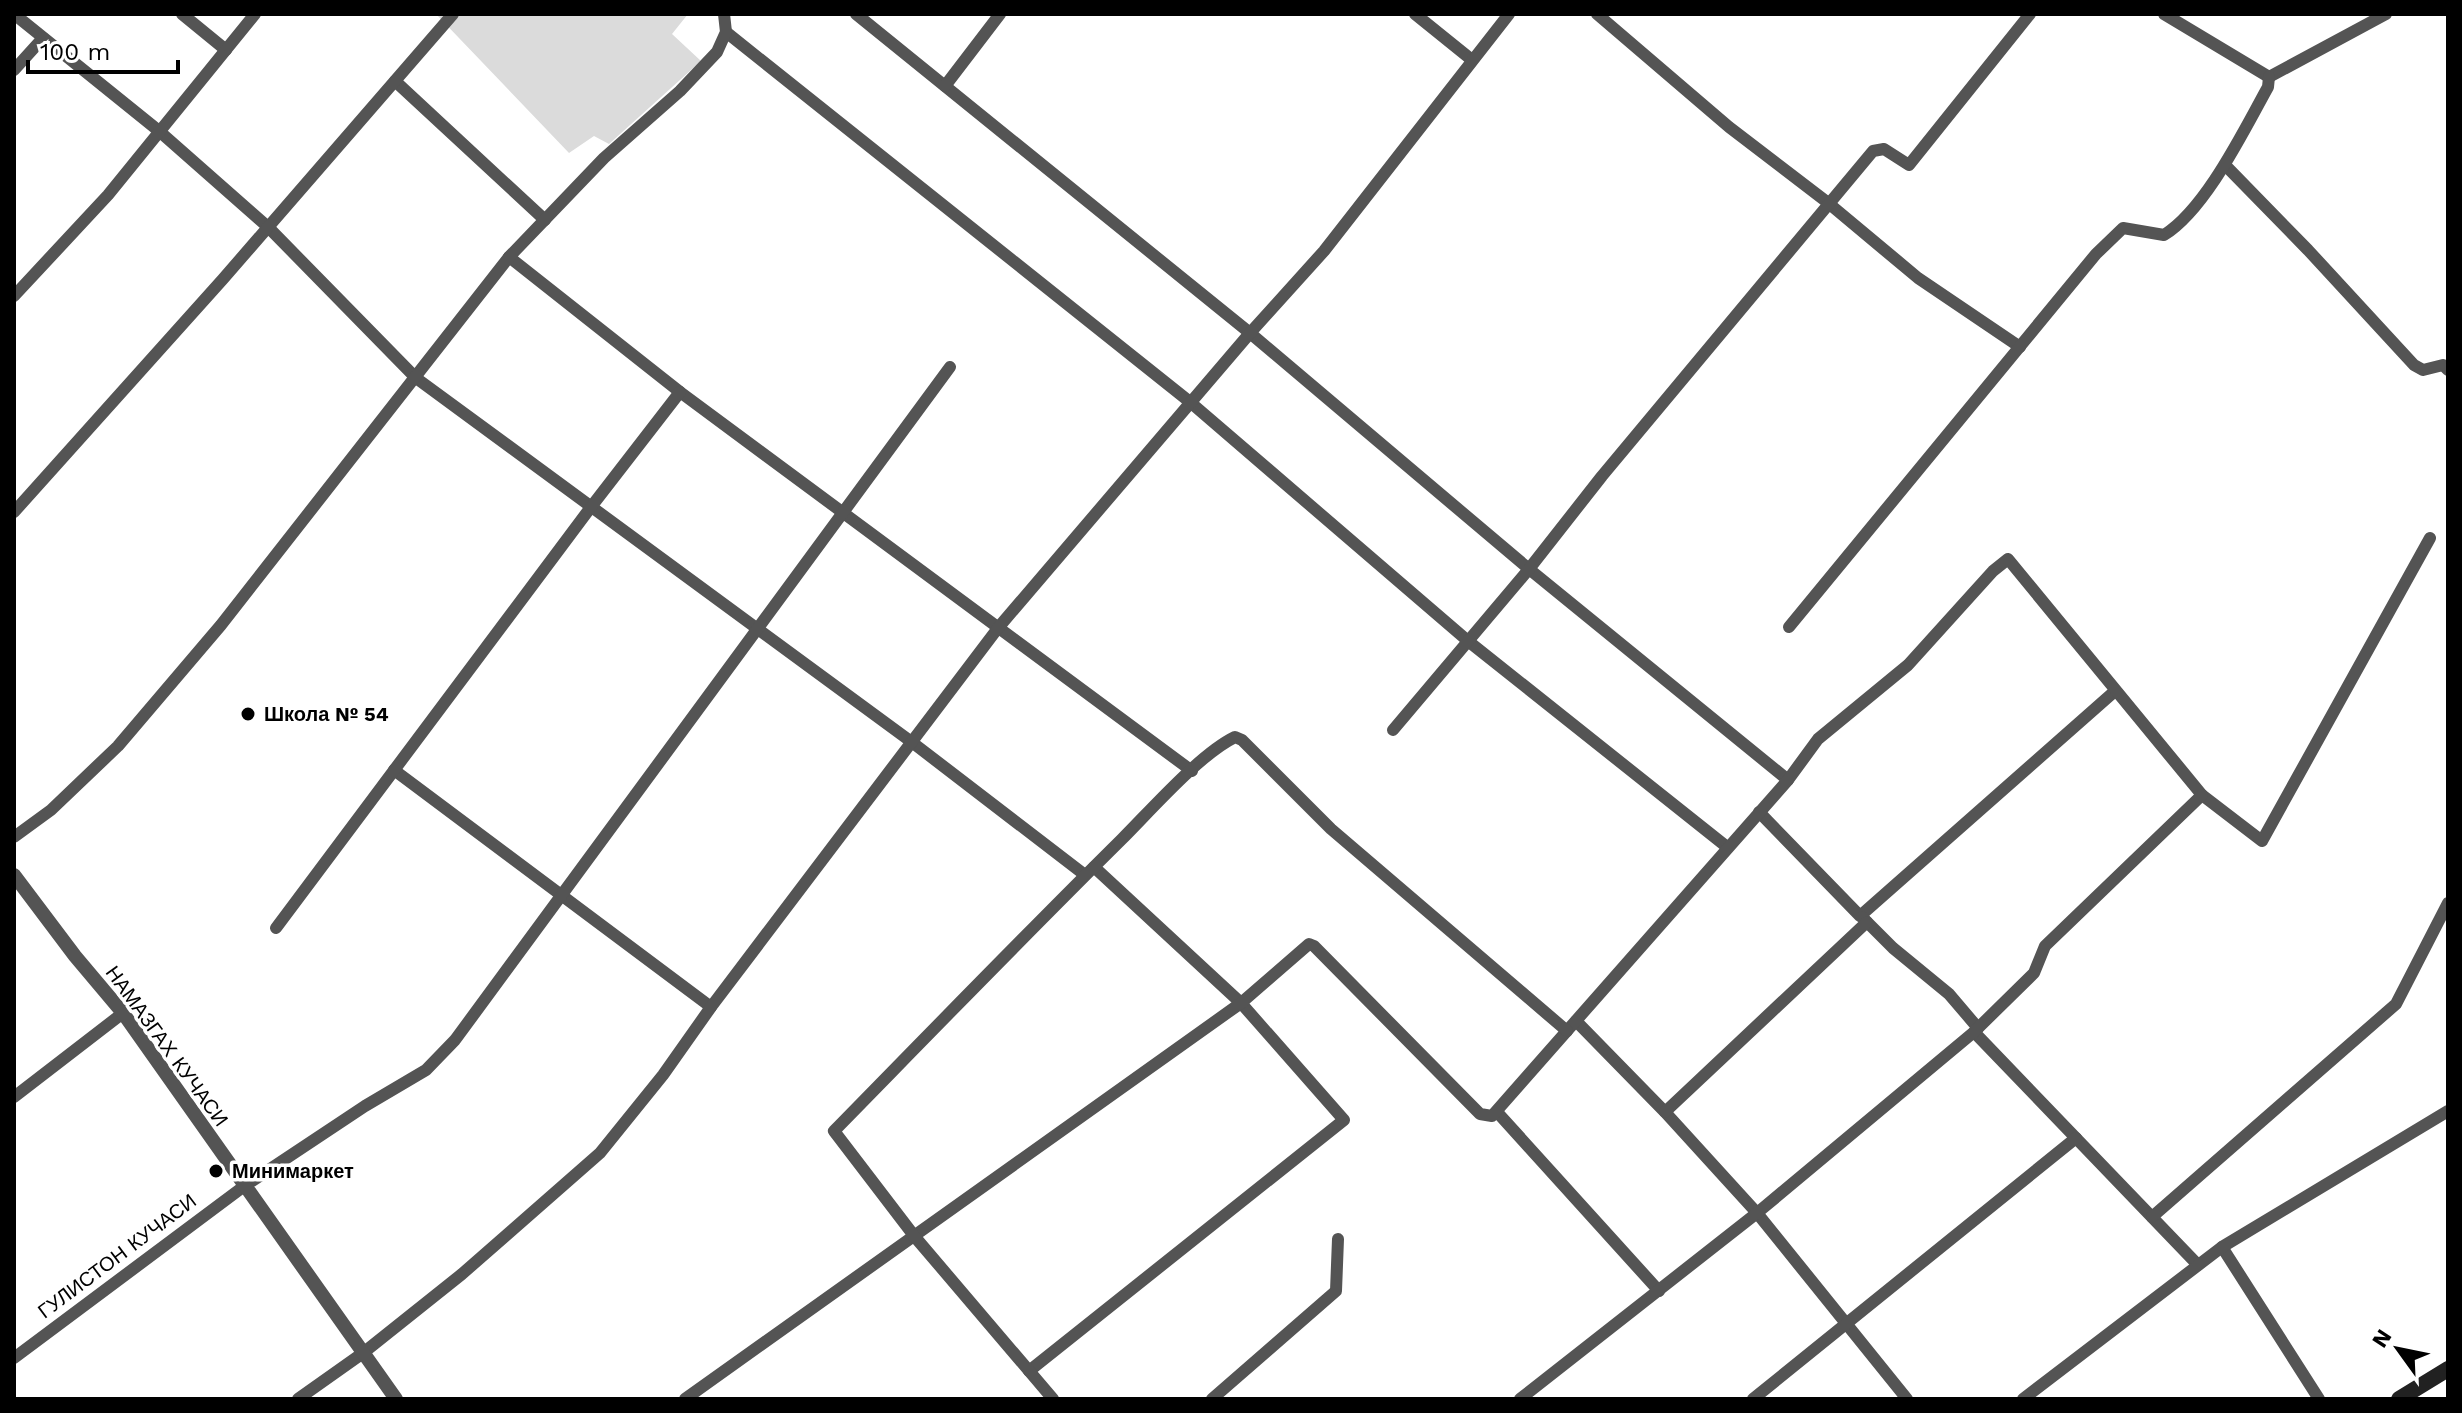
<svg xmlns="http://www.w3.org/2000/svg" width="2462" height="1413" viewBox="0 0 2462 1413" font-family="'Work Sans',sans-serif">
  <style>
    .green { fill: #dbdbdb }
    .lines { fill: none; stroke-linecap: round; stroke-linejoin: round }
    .minor { stroke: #545454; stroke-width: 12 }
    .tertiary { stroke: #545454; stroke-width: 14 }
    .secondary { stroke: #212121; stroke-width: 16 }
    .poi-dot { fill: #000; stroke: #fff; stroke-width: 3 }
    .labels { text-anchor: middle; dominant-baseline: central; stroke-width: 7; stroke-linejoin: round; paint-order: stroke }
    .poi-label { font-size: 20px; font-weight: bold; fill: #000; stroke: #fff; text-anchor: start }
    .street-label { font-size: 20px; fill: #000; stroke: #fff }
  </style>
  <rect width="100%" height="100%" fill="#fff"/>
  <polygon class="green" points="436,14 688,14 672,34 701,61 609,144 594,136 569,153"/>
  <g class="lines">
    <g class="minor">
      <polyline points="14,14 159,131 268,227 416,378 913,743 1085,875"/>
      <polyline points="182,14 226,50"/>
      <polyline points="856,14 1250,333 1529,569 1788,780"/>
      <polyline points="1415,14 1472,60"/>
      <polyline points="1597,14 1729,127 1827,202 1918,278 2020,347"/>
      <polyline points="2164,14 2269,77 2386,14"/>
      <polyline points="726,32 1190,402 1468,641 1727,847"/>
      <polyline points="14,70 43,38"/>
      <polyline points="395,81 545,220"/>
      <polyline points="945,86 1000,14"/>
      <polyline points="2225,165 2308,250 2414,365 2423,370 2443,365 2448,370"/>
      <polyline points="509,257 680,392 1192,771"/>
      <polyline points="14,296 108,195 255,14"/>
      <polyline points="14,512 223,279 453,14"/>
      <path d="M1789,627L2096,254L2123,228L2164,235C2206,209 2244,130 2268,87L2269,77"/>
      <polyline points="1393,730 1529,569 1602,476 1873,151 1884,149 1909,165 2030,14"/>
      <polyline points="394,770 711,1007"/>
      <polyline points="1759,812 1860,916 2115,691"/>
      <polyline points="14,837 51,810 118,746 221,625 509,257 604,158 680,91 717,52 726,32 724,14"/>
      <polyline points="1862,917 1893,948 1949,994 1978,1028"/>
      <polyline points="276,928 591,507 680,392"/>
      <polyline points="1576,1021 1665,1112 1757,1213 1907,1399"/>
      <polyline points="1974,1032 2198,1265"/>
      <polyline points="14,1097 123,1013"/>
      <polyline points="1497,1112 1659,1291"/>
      <polyline points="1665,1112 1867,922"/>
      <polyline points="2152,1217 2396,1004 2448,903"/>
      <polyline points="2222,1247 2319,1399"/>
      <polyline points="14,1358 243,1187 365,1106 426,1070 455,1040 950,367"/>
      <polyline points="1029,1371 1344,1120 1241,1003 1094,867"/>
      <polyline points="298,1399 363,1353 462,1274 600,1153 663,1075 711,1007 998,628 1250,333 1324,251 1509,14"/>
      <polyline points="685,1399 1241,1003 1309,944 1314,946 1480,1114 1492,1116 1788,780 1818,739 1908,665 1993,571 2008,559 2202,795 2262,841 2430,538"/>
      <path d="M1053,1399L915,1237L834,1131C930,1033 1025,935 1122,839C1151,810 1200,754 1235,737L1242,740L1331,829L1567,1031"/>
      <polyline points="1212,1399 1336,1291 1338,1239"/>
      <polyline points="1520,1399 1757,1213 1974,1032 2034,973 2045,946 2202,795"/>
      <polyline points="1753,1399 2076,1138"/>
      <polyline points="2023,1399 2222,1247 2448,1111"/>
    </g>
    <polyline class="tertiary" points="14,875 75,956 123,1013 396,1399"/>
    <polyline class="secondary" points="2399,1399 2448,1369"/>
  </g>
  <g class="poi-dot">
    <circle cx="248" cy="714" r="8"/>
    <circle cx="216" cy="1171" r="8"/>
  </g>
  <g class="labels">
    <g class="poi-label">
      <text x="264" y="714">Школа № 54</text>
      <text x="232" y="1171">Минимаркет</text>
    </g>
    <g class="street-label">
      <text transform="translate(167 1046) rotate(54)">НАМАЗГАХ КУЧАСИ</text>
      <text transform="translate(117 1256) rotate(-37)">ГУЛИСТОН КУЧАСИ</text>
    </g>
  </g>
  <rect width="2462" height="1413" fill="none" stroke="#000000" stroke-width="32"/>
  <g transform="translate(2398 1349) rotate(303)" stroke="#ffffff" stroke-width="6" paint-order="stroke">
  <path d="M0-6L14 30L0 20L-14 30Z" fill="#000000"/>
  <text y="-12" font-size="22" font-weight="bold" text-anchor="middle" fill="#000000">N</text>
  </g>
  <path d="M28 60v12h150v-12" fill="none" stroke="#000000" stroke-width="4"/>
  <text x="40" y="60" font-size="24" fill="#000000" stroke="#ffffff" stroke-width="6" paint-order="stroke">100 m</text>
</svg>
